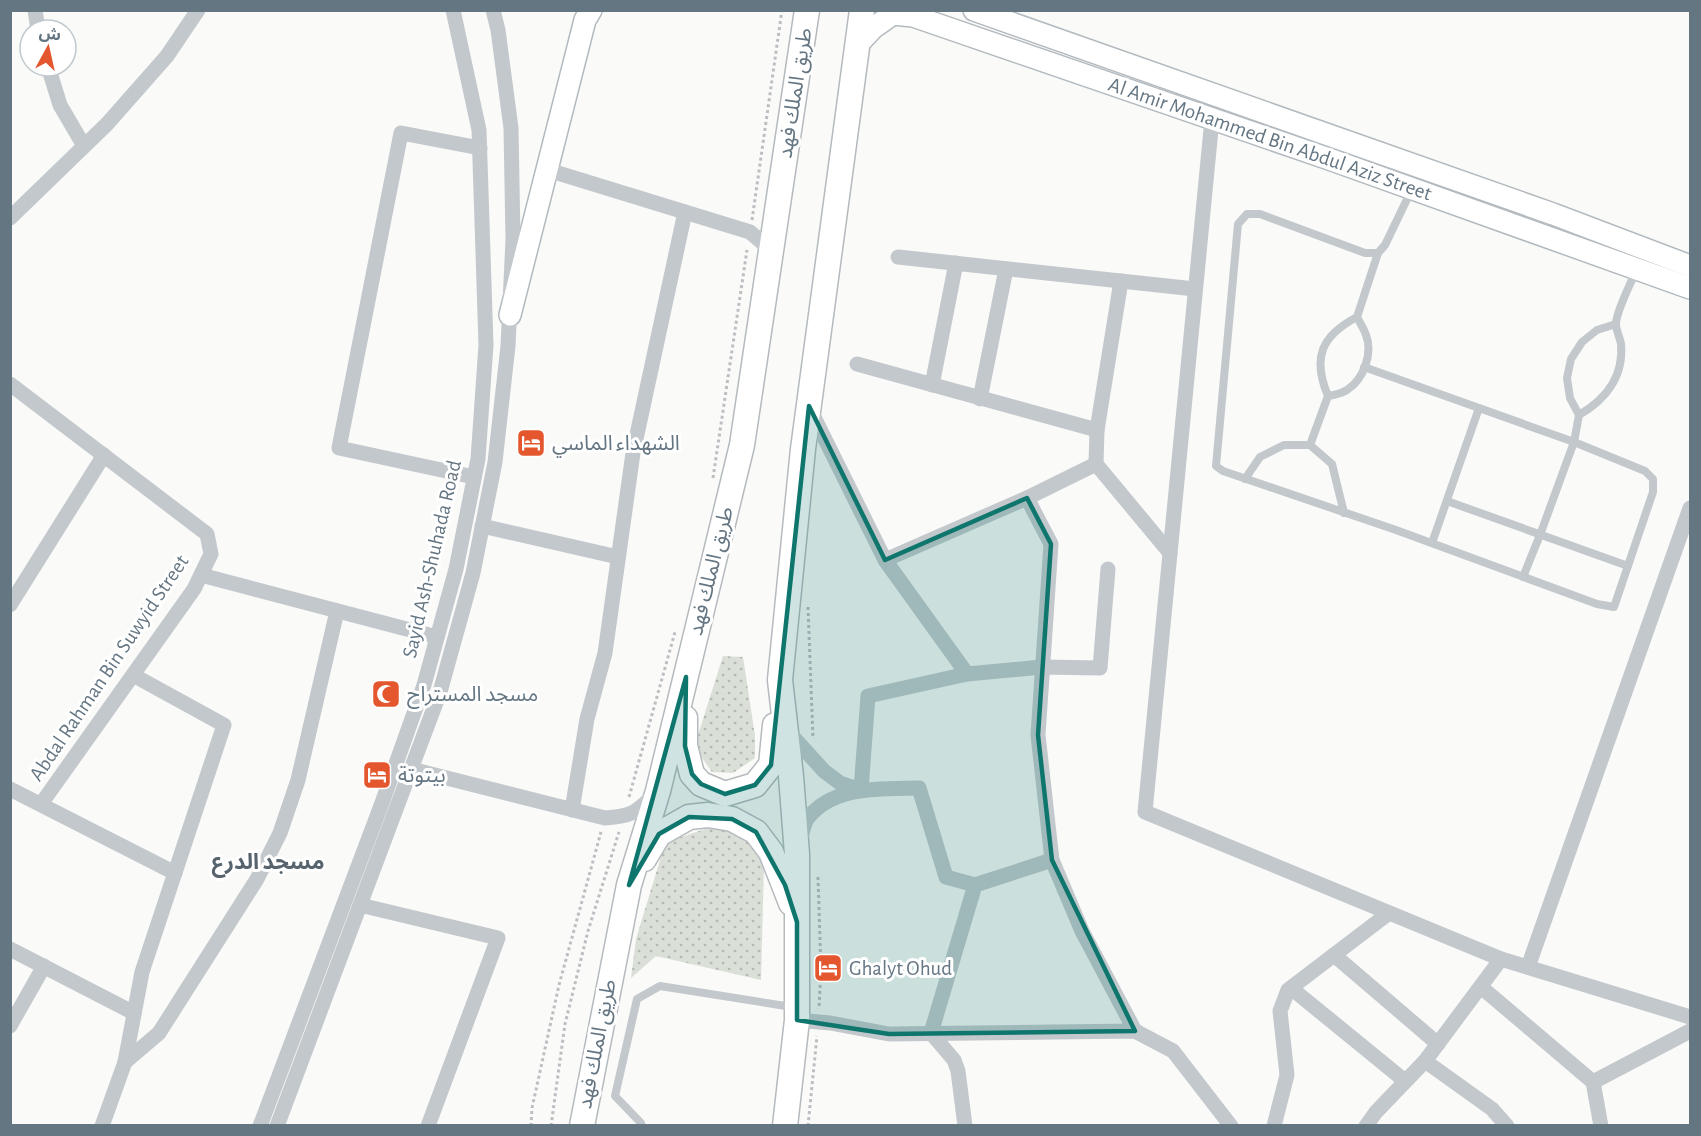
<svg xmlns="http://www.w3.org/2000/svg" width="1701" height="1136" viewBox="0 0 1701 1136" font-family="'Alegreya Sans','Noto Sans Arabic',sans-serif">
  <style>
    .grass { fill: url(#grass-dots) }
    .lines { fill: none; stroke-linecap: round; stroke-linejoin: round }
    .secondary-casing { stroke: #b3babf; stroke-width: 24 }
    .primary-casing { stroke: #b5babe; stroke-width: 27 }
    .path { stroke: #bbbfc2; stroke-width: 3; stroke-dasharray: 3 3; stroke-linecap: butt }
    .lane { stroke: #c3c8cc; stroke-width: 8 }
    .street { stroke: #c3c8cc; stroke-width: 15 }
    .secondary { stroke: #fff; stroke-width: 21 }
    .primary { stroke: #fff; stroke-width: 24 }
    .marked { fill: #0f766e; fill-opacity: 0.2; stroke: #0f766e; stroke-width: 4.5; stroke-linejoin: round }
    .labels { text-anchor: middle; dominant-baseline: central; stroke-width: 6; stroke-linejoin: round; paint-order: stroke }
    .street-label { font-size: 21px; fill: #657683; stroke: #fff }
    .poi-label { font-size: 21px; fill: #657683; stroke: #fff; text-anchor: start }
    .neighbourhood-label { font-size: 22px; font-weight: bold; fill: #57646e; stroke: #fff }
  </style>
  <defs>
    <pattern id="grass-dots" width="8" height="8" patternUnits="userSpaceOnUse" patternTransform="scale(1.5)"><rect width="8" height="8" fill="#dadfd7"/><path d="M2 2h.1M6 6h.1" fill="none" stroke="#b4b9b4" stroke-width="1.8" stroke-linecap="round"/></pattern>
  </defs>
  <rect width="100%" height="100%" fill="#fafaf8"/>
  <g class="grass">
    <polygon points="723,656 743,657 755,736 755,758 733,773 712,772 700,755 697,738"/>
    <polygon points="708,828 729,830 752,845 764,864 761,980 656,956 631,978 636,939 664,847 675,839"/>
  </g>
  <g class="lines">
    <g class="secondary-casing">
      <g id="secondary">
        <polyline points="974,10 1553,214 1690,266"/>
        <polyline points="857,45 873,28 893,14 913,16 1329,159 1690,288"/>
        <polyline points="510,315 585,20 591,10"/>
      </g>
    </g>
    <g class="primary-casing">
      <g id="primary">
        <polyline points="685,718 685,746 692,774 701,784 725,794 755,785 771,765 775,725"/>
        <polyline points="644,859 659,834 689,817 708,815 732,819 756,832 771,852 791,903"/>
        <polyline points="582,1126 629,885 658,791 742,445 807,10"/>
        <polyline points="785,1126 797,1020 797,854 791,776 780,680 803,449 862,10"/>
      </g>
    </g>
    <g class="path">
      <polyline points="752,220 782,10"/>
      <polyline points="713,478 747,250"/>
      <polyline points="808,607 813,739"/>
      <polyline points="629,797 675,632"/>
      <polyline points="818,877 821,969 819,1009"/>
      <polyline points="531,1126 532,1108 559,985 601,832"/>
      <polyline points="551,1126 565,1024 588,931 619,832"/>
      <polyline points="808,1126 817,1036"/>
    </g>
    <g class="lane">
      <polyline points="1411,191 1385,245 1378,253 1365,253 1260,214 1247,214 1238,224 1216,466 1223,471 1396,530 1597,604 1614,607 1653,492 1653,479 1645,471 1574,442 1579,415 1570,398 1567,378 1571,359 1582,342 1597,330 1616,324"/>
      <polyline points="1364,367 1574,442 1540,535 1523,577"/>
      <path d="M1328,396C1334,395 1342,393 1347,390C1364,379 1373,353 1366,335C1364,329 1360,323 1357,317"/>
      <path d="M1579,415C1605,400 1624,377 1621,344C1620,337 1615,329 1616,322C1619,305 1630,286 1636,270"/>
      <path d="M1310,445L1328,396C1312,358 1321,336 1357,317L1378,253"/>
      <polyline points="1245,479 1260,457 1284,445 1310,445 1332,464 1344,513"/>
      <polyline points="1447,501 1628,566"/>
      <polyline points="1432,543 1479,408"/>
      <polyline points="641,1123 615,1096 637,999 660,986 792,1007"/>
    </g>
    <g class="street">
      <polyline points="35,10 38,30"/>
      <polyline points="48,66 60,105 84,146"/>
      <polyline points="1212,119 1145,812 1501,959 1690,1017"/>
      <polyline points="548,170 750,232 771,250"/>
      <polyline points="10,218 107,124 167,56 198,10"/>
      <polyline points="898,257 1195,289"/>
      <polyline points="857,364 1097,430"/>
      <polyline points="10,384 207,534 211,554 194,589 41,804"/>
      <polyline points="932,385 956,263"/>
      <polyline points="980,399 1006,269"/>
      <polyline points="810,409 885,560 967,674"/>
      <polyline points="1096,464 1170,553"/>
      <polyline points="474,477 339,448 401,133 480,148"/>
      <polyline points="1027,498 1051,544 1038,735 1052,860 1082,931 1135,1031"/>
      <polyline points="482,526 618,557"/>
      <polyline points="885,560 1027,498 1096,464 1097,430 1121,281"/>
      <polyline points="201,575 437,637"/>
      <polyline points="10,605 104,455"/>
      <polyline points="785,728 824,771 840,783 861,790"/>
      <path d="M411,769L605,818C633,816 635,813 655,794"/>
      <polyline points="10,789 175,873"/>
      <polyline points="861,790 868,696 967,674 1042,667 1100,668 1108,569"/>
      <polyline points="572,810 587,719 605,653 633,453 685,212"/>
      <path d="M801,837C803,831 804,824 807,819C833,785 881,789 919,788L946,877L975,885"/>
      <polyline points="360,905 498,938 428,1126"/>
      <polyline points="10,949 134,1013"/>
      <polyline points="1334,955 1438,1044"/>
      <polyline points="1528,967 1690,508"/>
      <polyline points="1481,987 1593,1082 1601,1126"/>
      <polyline points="1291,988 1405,1081"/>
      <polyline points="797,1020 830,1023 889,1034 1135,1031 1173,1051 1231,1126"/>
      <polyline points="10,1026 44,966"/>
      <polyline points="1425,1061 1492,1109 1507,1126"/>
      <polyline points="125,1062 159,1033 257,879 280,833 298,780 337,611"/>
      <polyline points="1593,1082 1690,1031"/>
      <polyline points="102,1126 125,1062 142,972 224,725 133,675"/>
      <polyline points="260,1126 382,803 424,685 456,569 478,459 486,345 479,130 453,10"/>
      <polyline points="277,1126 440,692 473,573 495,462 508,346 513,239 511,128 498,30 493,10"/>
      <polyline points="965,1126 958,1071 954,1060 931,1033 975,885 1052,860"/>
      <polyline points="1274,1126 1287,1075 1280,1011 1288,990 1389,913"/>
      <polyline points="1366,1126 1376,1112 1425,1061 1501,959"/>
    </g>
    <use href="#secondary" class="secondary"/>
    <use href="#primary" class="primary"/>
  </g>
  <path class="marked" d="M809,406L885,560L1027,498L1051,544L1038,735L1052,860L1135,1031L889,1034L797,1020V922L785,885L756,832L732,819L689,817L659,834L629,885L686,677L685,746L692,774L701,784L725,794L755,785L771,765Z"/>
  <defs>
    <g id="hotel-square" transform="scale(1.5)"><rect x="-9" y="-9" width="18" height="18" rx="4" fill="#e4572e" stroke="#fff"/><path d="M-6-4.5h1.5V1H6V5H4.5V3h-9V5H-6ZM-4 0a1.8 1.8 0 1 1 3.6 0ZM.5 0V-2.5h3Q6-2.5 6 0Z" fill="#fff"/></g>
    <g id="mosque-square" transform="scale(1.5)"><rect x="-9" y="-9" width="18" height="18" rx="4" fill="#e4572e" stroke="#fff"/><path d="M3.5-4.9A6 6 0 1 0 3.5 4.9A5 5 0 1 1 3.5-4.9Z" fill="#fff"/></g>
  </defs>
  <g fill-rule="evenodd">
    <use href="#hotel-square" x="531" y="443"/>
    <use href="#mosque-square" x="386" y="694"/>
    <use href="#hotel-square" x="377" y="775"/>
    <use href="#hotel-square" x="828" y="968"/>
  </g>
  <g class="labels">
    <g class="street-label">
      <text transform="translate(795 93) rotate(-81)">طريق الملك فهد</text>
      <text transform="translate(1270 139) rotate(19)">Al Amir Mohammed Bin Abdul Aziz Street</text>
      <text transform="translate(432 559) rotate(-77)">Sayid Ash-Shuhada Road</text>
      <text transform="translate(711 571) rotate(-76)">طريق الملك فهد</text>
      <text transform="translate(109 668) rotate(-56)">Abdal Rahman Bin Suwyid Street</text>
      <text transform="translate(597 1044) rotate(-79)">طريق الملك فهد</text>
    </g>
    <g class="poi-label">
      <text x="552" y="443">الشهداء الماسي</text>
      <text x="407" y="694">مسجد المستراح</text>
      <text x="398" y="775">بيتوتة</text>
      <text x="849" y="968">Ghalyt Ohud</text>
    </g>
    <g class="neighbourhood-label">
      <text x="268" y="862">مسجد الدرع</text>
    </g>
  </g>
  <rect width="1701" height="1136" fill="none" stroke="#657683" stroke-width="24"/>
  <g transform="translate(48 48) rotate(8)"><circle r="28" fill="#ffffff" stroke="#c1c8cd" stroke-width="1.5"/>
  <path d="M0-4.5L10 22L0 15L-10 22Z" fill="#e4572e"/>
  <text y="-9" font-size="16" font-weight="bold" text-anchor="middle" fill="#657683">ش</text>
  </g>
</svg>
